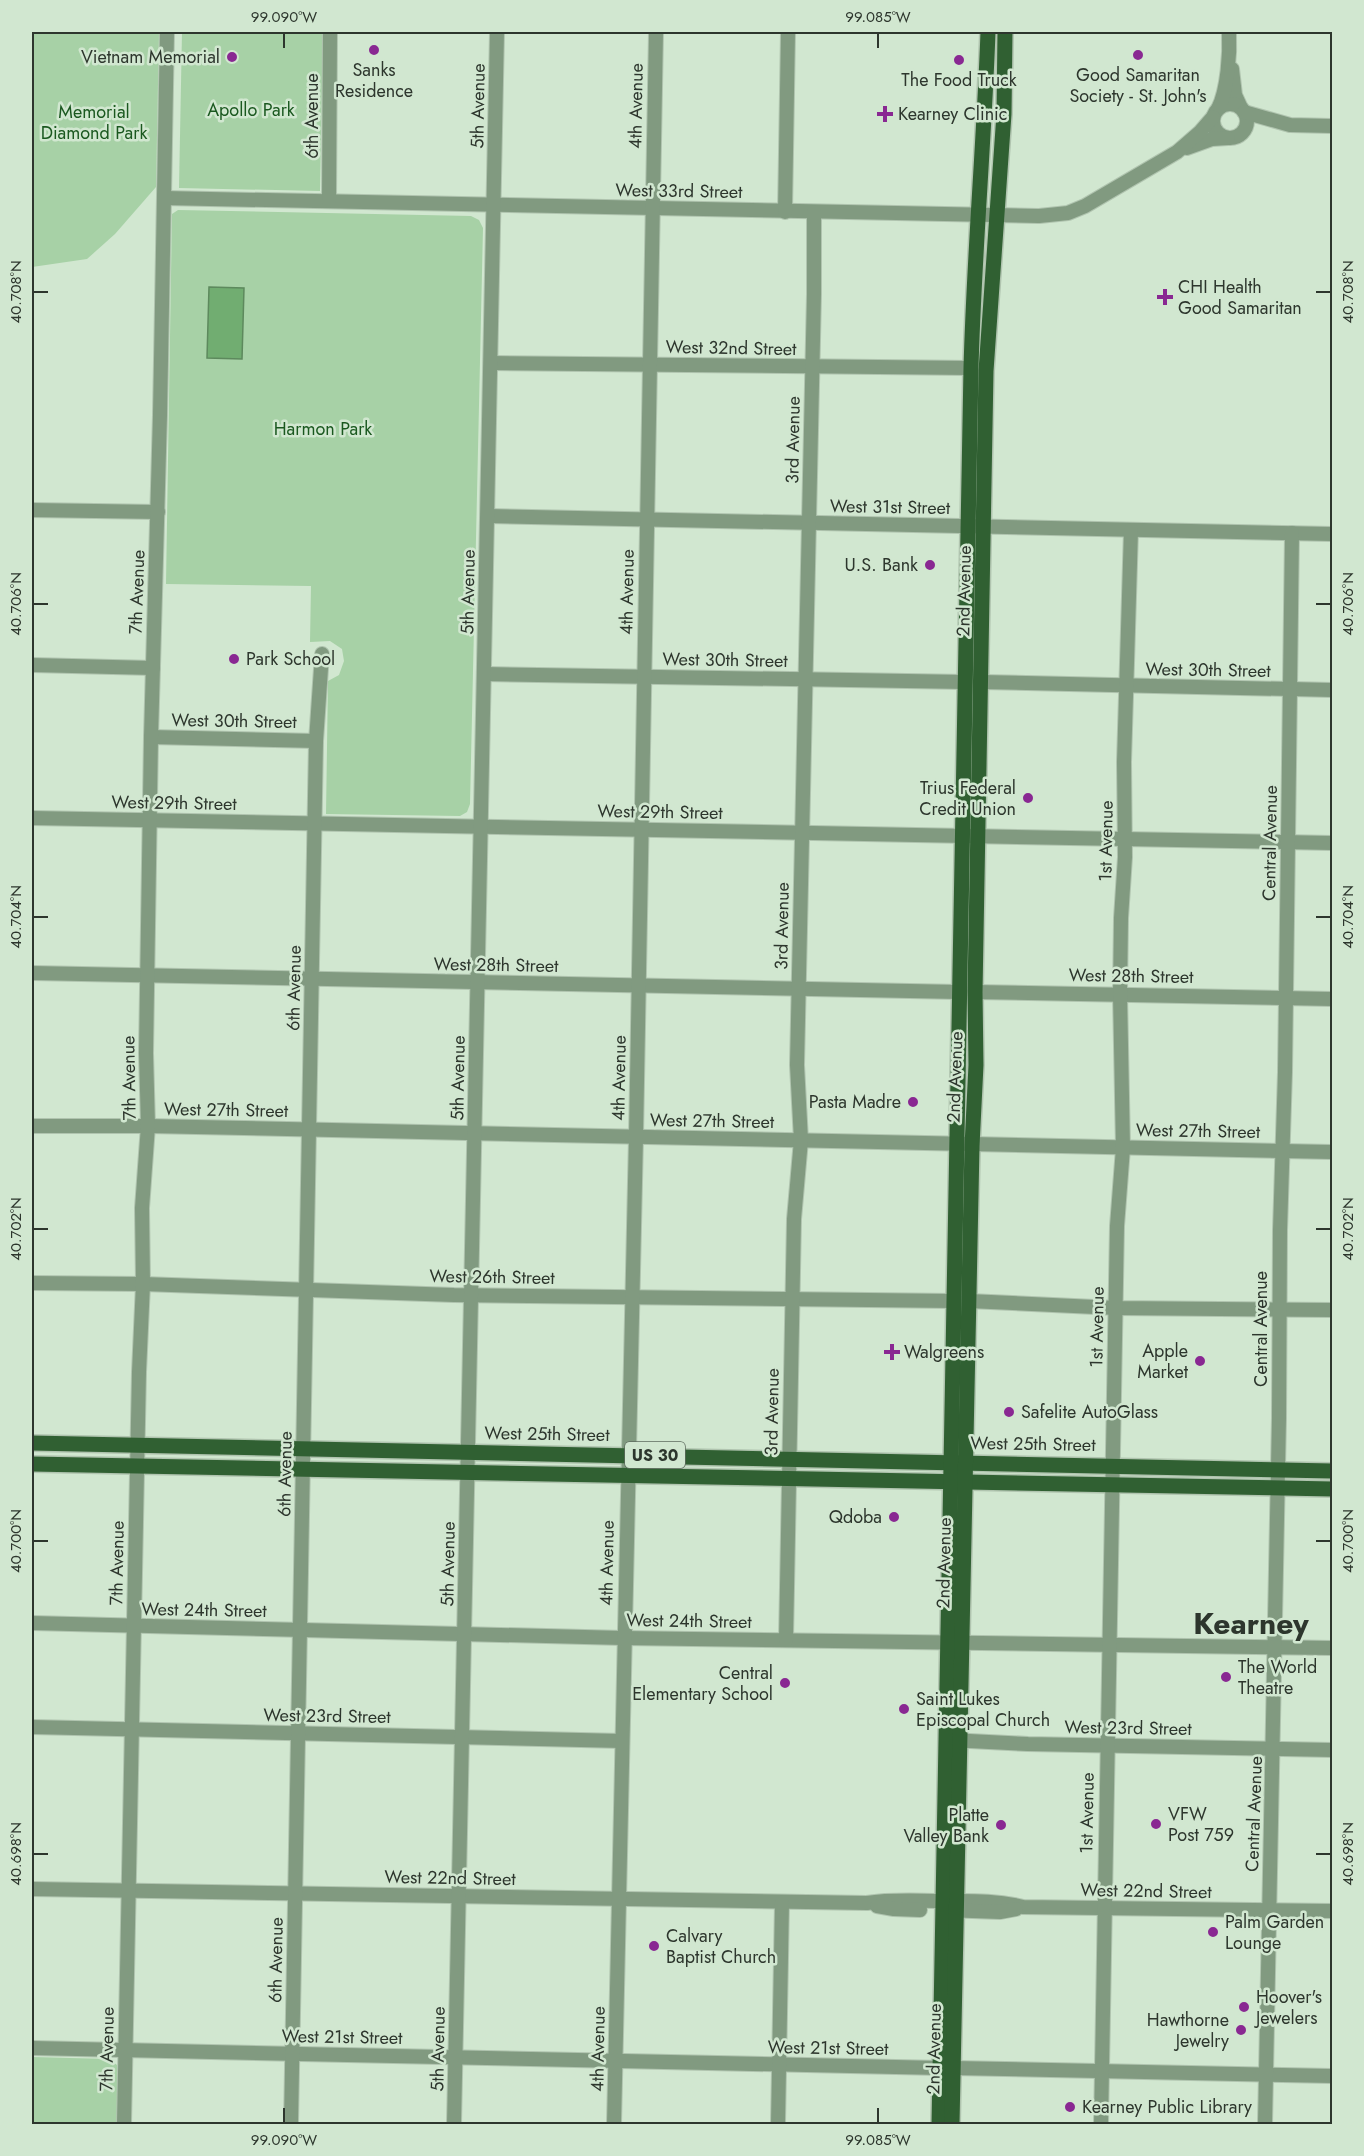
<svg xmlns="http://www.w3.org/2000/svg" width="1364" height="2156" viewBox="0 0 1364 2156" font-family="Jost,sans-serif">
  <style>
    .green { fill: #a7d1a6 }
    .water { fill: #71ad71; stroke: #5d895d; stroke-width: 1.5 }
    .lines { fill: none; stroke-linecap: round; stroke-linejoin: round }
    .minor-casing { stroke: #b0c4af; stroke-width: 16 }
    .major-casing { stroke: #b0c4af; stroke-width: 18 }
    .minor { stroke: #819a80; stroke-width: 14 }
    .major { stroke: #306032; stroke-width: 15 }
    .ticks { fill: none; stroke: #2d362d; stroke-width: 2 }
    .poi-dot { fill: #892892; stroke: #d1e7d0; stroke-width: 2 }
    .labels { text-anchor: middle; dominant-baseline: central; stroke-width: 5; stroke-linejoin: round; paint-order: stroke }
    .shield { fill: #d1e7d0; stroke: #5e6b5e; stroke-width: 1.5 }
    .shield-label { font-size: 16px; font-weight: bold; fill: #2d362d }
    .poi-label { font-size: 18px; fill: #2d362d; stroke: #d1e7d0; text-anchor: start }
    .street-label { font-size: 18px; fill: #2d362d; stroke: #d1e7d0 }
    .park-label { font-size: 18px; fill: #1a581f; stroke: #d1e7d0 }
    .town-label { font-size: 30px; font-weight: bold; fill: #2d362d; stroke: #d1e7d0 }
    .neatline { fill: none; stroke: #2d362d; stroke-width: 2 }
    .ticks-label { font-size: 15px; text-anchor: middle; fill: #2d362d }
  </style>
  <rect width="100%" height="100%" fill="#d1e7d0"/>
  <g class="green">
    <polygon points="32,32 159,32 156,187 115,234 87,259 32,267"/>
    <polygon points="182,32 323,32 320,191 179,188"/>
    <polygon points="178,210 471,216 479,220 483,228 470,804 467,812 460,816 326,814 328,681 339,675 344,661 342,649 330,641 310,642 311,586 166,584 172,214"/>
    <polygon points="32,2057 109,2059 117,2065 118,2124 32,2124"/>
  </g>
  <polygon class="water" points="209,287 244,288 242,359 207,358"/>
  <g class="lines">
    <g class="minor-casing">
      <g id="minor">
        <polyline points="1232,69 1235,95 1241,108"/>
        <circle cx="1230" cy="121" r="17"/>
        <path d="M1218,109C1228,89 1230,53 1229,32"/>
        <polyline points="1244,112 1290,125 1332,126"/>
        <polyline points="1187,148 1212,139 1228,138"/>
        <polyline points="164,198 1039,216 1068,213 1085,206 1177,152 1200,132 1213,117"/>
        <polyline points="329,201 330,32"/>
        <polyline points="785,212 788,32"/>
        <polyline points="491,363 971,368"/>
        <polyline points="32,510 158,512"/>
        <polyline points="488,516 1332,534"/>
        <polyline points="32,665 153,668"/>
        <polyline points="485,674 965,682"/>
        <polyline points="982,682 1332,690"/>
        <polyline points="151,737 316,741"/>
        <polyline points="32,818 1332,843"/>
        <polyline points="32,973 959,992"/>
        <polyline points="975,992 1332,999"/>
        <polyline points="32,1126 148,1126 1332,1152"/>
        <polyline points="32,1283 143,1284 454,1295 953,1301"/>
        <polyline points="969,1301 1116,1308 1332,1310"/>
        <polyline points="32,1623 623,1638 1332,1648"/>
        <polyline points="786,1640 794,1219 801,1140 797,1065 814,294 814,212"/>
        <polyline points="32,1727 622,1741"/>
        <polyline points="950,1740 1028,1744 1332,1750"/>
        <path d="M32,1889L867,1903C892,1899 917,1901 943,1901C970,1901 997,1900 1023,1907L1332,1911"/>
        <polyline points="877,1906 894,1909 920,1910"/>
        <polyline points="945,1910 1000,1912 1016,1909"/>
        <polyline points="32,2048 940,2068"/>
        <polyline points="953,2068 1332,2076"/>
        <polyline points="124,2124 139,1372 143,1284 142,1208 148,1126 146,1053 151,737 160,415 167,32"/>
        <polyline points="291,2124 316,741 322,654"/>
        <polyline points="454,2124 497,32"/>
        <polyline points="614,2124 636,1137 656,32"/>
        <polyline points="778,2124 782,1902"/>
        <polyline points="1101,2124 1117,1226 1123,1148 1120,994 1121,918 1125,857 1124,762 1131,530"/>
        <polyline points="1265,2124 1279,1418 1280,1230 1285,1072 1292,533"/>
      </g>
    </g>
    <g class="major-casing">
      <g id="major">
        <polyline points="32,1443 1332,1471"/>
        <polyline points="32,1464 1332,1489"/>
        <path d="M939,2124L971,368C974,256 984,144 988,32"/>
        <polyline points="952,2124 972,1146 976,1065 975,992 986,371 1004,114 1005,32"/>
      </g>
    </g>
    <use href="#minor" class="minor"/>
    <use href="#major" class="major"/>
  </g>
  <path class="ticks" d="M284,33V48M878,33V48M33,292H48M1316,292H1331M33,604H48M1316,604H1331M33,917H48M1316,917H1331M33,1229H48M1316,1229H1331M33,1541H48M1316,1541H1331M33,1854H48M1316,1854H1331M284,2108V2123M878,2108V2123"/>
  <g class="poi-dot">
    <circle cx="374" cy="50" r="6"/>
    <circle cx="1138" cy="55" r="6"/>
    <circle cx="232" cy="57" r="6"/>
    <circle cx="959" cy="60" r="6"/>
    <path d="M882 105h6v6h6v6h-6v6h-6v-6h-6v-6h6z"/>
    <path d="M1162 288h6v6h6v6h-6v6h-6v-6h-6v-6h6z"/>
    <circle cx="930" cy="565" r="6"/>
    <circle cx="234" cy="659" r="6"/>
    <circle cx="1028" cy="798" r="6"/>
    <circle cx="913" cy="1102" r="6"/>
    <path d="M889 1343h6v6h6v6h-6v6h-6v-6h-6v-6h6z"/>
    <circle cx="1200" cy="1361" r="6"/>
    <circle cx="1009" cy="1412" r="6"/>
    <circle cx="894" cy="1517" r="6"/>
    <circle cx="1226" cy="1677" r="6"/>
    <circle cx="785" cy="1683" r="6"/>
    <circle cx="904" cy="1709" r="6"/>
    <circle cx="1156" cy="1824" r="6"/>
    <circle cx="1001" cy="1825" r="6"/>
    <circle cx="1213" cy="1932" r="6"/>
    <circle cx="654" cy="1946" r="6"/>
    <circle cx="1244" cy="2007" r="6"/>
    <circle cx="1241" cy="2030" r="6"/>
    <circle cx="1070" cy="2107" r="6"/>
  </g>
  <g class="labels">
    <rect class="shield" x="625" y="1442" width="60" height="26" rx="4.5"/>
    <g class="shield-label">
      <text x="655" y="1455">US 30</text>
    </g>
    <g class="poi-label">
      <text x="220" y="57" text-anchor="end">Vietnam Memorial</text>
      <text x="374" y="70" text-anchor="middle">Sanks<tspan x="374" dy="21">Residence</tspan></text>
      <text x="1138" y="75" text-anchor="middle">Good Samaritan<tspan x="1138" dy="21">Society - St. John's</tspan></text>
      <text x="959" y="80" text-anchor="middle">The Food Truck</text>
      <text x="898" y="114">Kearney Clinic</text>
      <text x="1178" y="287">CHI Health<tspan x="1178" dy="21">Good Samaritan</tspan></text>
      <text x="918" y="565" text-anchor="end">U.S. Bank</text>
      <text x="246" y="659">Park School</text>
      <text x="1016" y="788" text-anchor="end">Trius Federal<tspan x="1016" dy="21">Credit Union</tspan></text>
      <text x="901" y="1102" text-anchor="end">Pasta Madre</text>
      <text x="1188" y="1351" text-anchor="end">Apple<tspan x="1188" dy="21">Market</tspan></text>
      <text x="904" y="1352">Walgreens</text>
      <text x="1021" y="1412">Safelite AutoGlass</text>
      <text x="882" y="1517" text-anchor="end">Qdoba</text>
      <text x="1238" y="1667">The World<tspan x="1238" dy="21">Theatre</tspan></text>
      <text x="773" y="1673" text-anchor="end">Central<tspan x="773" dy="21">Elementary School</tspan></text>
      <text x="916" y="1699">Saint Lukes<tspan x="916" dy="21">Episcopal Church</tspan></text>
      <text x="1168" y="1814">VFW<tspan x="1168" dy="21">Post 759</tspan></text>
      <text x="989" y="1815" text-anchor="end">Platte<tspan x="989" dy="21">Valley Bank</tspan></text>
      <text x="1225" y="1922">Palm Garden<tspan x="1225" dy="21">Lounge</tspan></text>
      <text x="666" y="1936">Calvary<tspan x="666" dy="21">Baptist Church</tspan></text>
      <text x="1256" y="1997">Hoover's<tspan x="1256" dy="21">Jewelers</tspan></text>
      <text x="1229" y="2020" text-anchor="end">Hawthorne<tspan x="1229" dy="21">Jewelry</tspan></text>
      <text x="1082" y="2107">Kearney Public Library</text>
    </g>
    <g class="street-label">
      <text transform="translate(478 106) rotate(-89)">5th Avenue</text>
      <text transform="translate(636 106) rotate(-89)">4th Avenue</text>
      <text transform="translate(312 116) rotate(-90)">6th Avenue</text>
      <text transform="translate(679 191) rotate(1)">West 33rd Street</text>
      <text transform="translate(731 348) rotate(1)">West 32nd Street</text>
      <text transform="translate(793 440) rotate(-89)">3rd Avenue</text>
      <text transform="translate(890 507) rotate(1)">West 31st Street</text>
      <text transform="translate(964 591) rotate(-89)">2nd Avenue</text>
      <text transform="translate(137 592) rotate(-88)">7th Avenue</text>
      <text transform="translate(468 592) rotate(-89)">5th Avenue</text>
      <text transform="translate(627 592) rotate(-89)">4th Avenue</text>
      <text transform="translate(725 660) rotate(1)">West 30th Street</text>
      <text transform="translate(1208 670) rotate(1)">West 30th Street</text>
      <text transform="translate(234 721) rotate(1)">West 30th Street</text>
      <text transform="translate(174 803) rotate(1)">West 29th Street</text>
      <text transform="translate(660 812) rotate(1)">West 29th Street</text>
      <text transform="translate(1106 841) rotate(-89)">1st Avenue</text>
      <text transform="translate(1270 843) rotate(-89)">Central Avenue</text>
      <text transform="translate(782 926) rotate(-89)">3rd Avenue</text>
      <text transform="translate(496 965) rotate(1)">West 28th Street</text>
      <text transform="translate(1131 976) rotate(1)">West 28th Street</text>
      <text transform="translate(294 988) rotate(-89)">6th Avenue</text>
      <text transform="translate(955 1077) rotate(-88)">2nd Avenue</text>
      <text transform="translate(129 1078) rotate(-91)">7th Avenue</text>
      <text transform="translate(458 1078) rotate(-89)">5th Avenue</text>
      <text transform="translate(619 1078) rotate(-89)">4th Avenue</text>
      <text transform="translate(226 1110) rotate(1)">West 27th Street</text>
      <text transform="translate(712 1121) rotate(1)">West 27th Street</text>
      <text transform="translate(1198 1131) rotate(1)">West 27th Street</text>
      <text transform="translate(492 1277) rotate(1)">West 26th Street</text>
      <text transform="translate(1097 1327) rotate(-89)">1st Avenue</text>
      <text transform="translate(1261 1329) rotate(-90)">Central Avenue</text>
      <text transform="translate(772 1412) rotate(-89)">3rd Avenue</text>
      <text transform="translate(547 1434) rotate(1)">West 25th Street</text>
      <text transform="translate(1033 1444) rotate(1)">West 25th Street</text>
      <text transform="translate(285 1474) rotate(-89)">6th Avenue</text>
      <text transform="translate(117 1563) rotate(-89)">7th Avenue</text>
      <text transform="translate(607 1563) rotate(-89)">4th Avenue</text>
      <text transform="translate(944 1563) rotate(-89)">2nd Avenue</text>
      <text transform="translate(448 1564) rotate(-89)">5th Avenue</text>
      <text transform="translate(204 1610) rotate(1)">West 24th Street</text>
      <text transform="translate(689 1621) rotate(1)">West 24th Street</text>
      <text transform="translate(327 1716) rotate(1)">West 23rd Street</text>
      <text transform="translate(1128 1728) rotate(1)">West 23rd Street</text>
      <text transform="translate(1087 1813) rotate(-89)">1st Avenue</text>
      <text transform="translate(1254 1814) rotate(-88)">Central Avenue</text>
      <text transform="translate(450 1878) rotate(1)">West 22nd Street</text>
      <text transform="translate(1146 1891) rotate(1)">West 22nd Street</text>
      <text transform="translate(276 1960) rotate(-89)">6th Avenue</text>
      <text transform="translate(342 2037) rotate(1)">West 21st Street</text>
      <text transform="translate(828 2048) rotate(1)">West 21st Street</text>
      <text transform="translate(107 2049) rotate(-89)">7th Avenue</text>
      <text transform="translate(438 2049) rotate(-89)">5th Avenue</text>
      <text transform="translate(598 2049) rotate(-89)">4th Avenue</text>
      <text transform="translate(934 2049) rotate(-89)">2nd Avenue</text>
    </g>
    <g class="park-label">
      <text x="251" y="110">Apollo Park</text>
      <text x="94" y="112">Memorial<tspan x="94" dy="21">Diamond Park</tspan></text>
      <text x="323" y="429">Harmon Park</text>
    </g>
    <g class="town-label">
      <text x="1251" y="1623">Kearney</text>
    </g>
  </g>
  <rect width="1364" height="2156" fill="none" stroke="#d1e7d0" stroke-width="66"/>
  <rect x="33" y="33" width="1298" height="2090" class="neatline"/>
  <g class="ticks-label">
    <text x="284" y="22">99.090°W</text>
    <text x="878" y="22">99.085°W</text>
    <text transform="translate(16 292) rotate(-90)" y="5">40.708°N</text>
    <text transform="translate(1348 292) rotate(-90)" y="5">40.708°N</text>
    <text transform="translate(16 604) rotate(-90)" y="5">40.706°N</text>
    <text transform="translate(1348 604) rotate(-90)" y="5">40.706°N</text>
    <text transform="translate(16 917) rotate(-90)" y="5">40.704°N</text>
    <text transform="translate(1348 917) rotate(-90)" y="5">40.704°N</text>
    <text transform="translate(16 1229) rotate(-90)" y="5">40.702°N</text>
    <text transform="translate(1348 1229) rotate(-90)" y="5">40.702°N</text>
    <text transform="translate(16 1541) rotate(-90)" y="5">40.700°N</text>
    <text transform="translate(1348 1541) rotate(-90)" y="5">40.700°N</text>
    <text transform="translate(16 1854) rotate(-90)" y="5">40.698°N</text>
    <text transform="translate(1348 1854) rotate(-90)" y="5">40.698°N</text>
    <text x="284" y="2145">99.090°W</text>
    <text x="878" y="2145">99.085°W</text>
  </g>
</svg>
